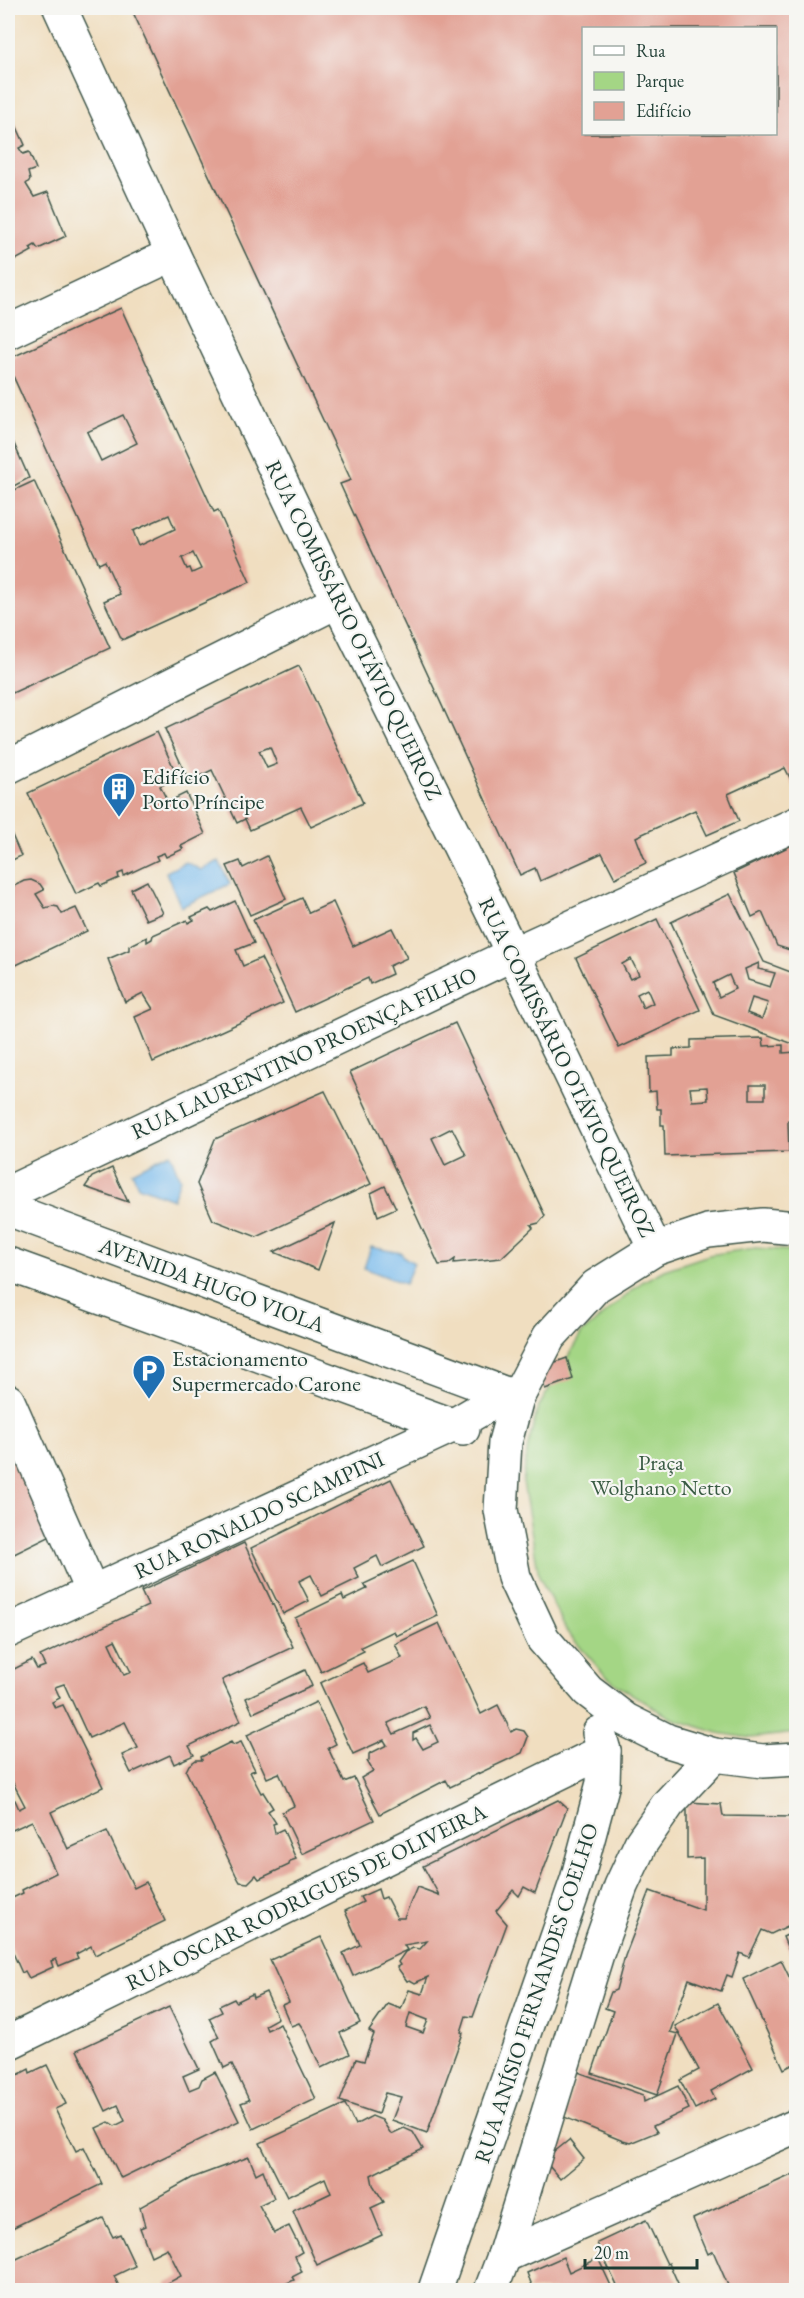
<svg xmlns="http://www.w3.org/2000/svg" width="804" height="2298" viewBox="0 0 804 2298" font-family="'EB Garamond',serif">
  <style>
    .green { fill: #a4d685; stroke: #628a5c; stroke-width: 1.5 }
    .water { fill: #77baed; stroke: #4b7c90; stroke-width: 1.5 }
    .building { fill: #e2a194; fill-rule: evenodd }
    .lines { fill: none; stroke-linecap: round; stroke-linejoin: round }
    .minor-casing { stroke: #3e5549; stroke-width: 36 }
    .minor { stroke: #fff; stroke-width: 33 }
    .labels { text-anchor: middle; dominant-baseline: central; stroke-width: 4.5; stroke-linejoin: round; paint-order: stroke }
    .street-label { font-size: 22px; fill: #1f3d34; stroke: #f6f6f2 }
    .poi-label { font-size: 22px; fill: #1f3d34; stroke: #f6f6f2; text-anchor: start }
    .park-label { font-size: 22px; fill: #3a5c44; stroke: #f6f6f2 }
  </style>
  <rect width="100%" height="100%" fill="#f6f6f2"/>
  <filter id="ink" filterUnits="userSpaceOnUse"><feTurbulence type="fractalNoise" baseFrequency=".0167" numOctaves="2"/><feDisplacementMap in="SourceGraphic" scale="12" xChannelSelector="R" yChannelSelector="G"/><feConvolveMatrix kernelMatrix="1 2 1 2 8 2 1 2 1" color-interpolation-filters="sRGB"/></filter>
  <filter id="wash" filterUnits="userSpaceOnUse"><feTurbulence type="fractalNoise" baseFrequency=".008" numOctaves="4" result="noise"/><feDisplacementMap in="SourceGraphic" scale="24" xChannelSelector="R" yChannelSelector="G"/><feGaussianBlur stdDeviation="1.35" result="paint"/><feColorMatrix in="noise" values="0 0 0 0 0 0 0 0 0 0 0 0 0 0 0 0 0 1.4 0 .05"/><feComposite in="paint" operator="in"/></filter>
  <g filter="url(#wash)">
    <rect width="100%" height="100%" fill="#f0dec0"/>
    <polygon class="green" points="755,1248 796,1251 796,1733 750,1738 718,1733 671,1718 617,1685 604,1674 567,1632 539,1576 523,1482 528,1446 538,1408 581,1334 642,1282 664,1270 709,1255"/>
    <g class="water">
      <polygon points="219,861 230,884 181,907 166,872 186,862 201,870"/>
      <polygon points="170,1153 180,1179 173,1199 138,1186 132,1172"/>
      <polygon points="371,1247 401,1253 404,1257 414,1263 405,1284 364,1268"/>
    </g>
    <g id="blocks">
      <g class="building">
        <path d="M131,8H796V790L785,768L728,794L739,821L707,835L695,810L636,837L646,863L615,878L602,853L540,881L535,868L520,875L340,484L351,480ZM584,28H776V134H584Z"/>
        <polygon points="12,116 25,145 19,148 23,154 29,152 36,169 28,172 30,180 26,184 34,197 48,192 66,236 38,249 35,245 30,248 32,251 8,264 8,118"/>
        <path d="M121,308L214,512L218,510L250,582L122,640L104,601L120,594L105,561L99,564L8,365V359ZM123,415L137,443L101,461L87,432ZM169,515L175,529L139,546L133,531ZM193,553L201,569L192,573L190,568L187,569L182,558Z"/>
        <polygon points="8,430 29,478 8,489"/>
        <polygon points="34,481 110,648 8,695 8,493"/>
        <path d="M299,666L363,803L311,827L301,807L250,830L245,819L237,823L212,770L189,781L165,729ZM270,747L277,764L267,768L259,751Z"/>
        <polygon points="157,732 178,777 160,786 168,802 186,793 205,834 181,846 183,849 166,857 164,853 156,856 158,860 124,876 123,872 118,874 119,878 101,886 99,883 76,894 28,793"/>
        <polygon points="8,826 21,856 8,862"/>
        <polygon points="796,843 796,952 777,946 762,912 752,917 734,873"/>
        <polygon points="267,856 286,899 250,915 227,866 240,861 243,868"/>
        <polygon points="31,880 40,884 44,890 36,894 45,908 53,906 58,907 62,914 76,908 87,931 8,969 8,889 24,881"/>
        <polygon points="147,881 163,913 146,920 131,889"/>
        <path d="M730,894L764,962L796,974V1045L714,1015L671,922ZM759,963L758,969L775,973L770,987L748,980L745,969ZM729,975L735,989L719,997L713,983ZM752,998L768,1003L762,1019L747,1013Z"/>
        <polygon points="302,898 309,913 333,902 353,946 392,928 407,958 389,966 392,974 370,984 368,978 295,1012 253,920"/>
        <polygon points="235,901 254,943 236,950 243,966 261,958 283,1003 153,1062 135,1017 153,1009 143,993 125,1002 108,959 129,950 129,946 147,937 147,942 152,939 153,935 187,920 188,923 194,920 191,917 209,909 212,912"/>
        <path d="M657,919L700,1010L619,1048L576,958ZM631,959L639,975L630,979L622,964ZM647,989L653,1003L643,1008L637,994Z"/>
        <path d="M455,1023L545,1216L539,1223L531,1225L533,1228L501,1258L454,1263L455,1259L448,1264L439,1265L350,1072ZM452,1128L466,1155L445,1165L432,1138Z"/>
        <path d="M763,1038L764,1046L783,1045V1053L796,1052V1104L792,1105V1121H788L789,1152L665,1156L664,1125H661V1109H657L656,1091L649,1092L648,1057L673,1056V1049L691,1048V1040ZM750,1085H765V1099H750ZM707,1087L708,1100L692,1101L690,1088Z"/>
        <polygon points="325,1091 371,1184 257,1237 213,1220 197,1184 215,1139"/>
        <polygon points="112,1168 128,1202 85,1187 92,1177"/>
        <polygon points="385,1186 396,1208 378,1216 371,1193"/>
        <polygon points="335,1223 318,1270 274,1252"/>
        <polygon points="567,1358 573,1379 545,1389 539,1368"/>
        <polygon points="8,1443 51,1536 8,1557"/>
        <polygon points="391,1479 424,1546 382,1567 377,1556 354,1568 359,1578 322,1596 311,1575 299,1581 309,1601 283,1614 251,1548"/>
        <path d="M244,1543L293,1647L222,1680L241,1721L189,1746L194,1755L174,1764L170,1755L131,1773L122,1755L138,1748L125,1722L89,1738L64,1684L55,1687L60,1698L52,1702L55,1708L63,1705L103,1787L51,1812L68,1849L107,1831L134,1888L146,1882L165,1921L95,1955L91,1946L76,1954L78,1958L59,1966L56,1959L51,1961L53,1967L29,1978L25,1971L22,1973L8,1942V1900L23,1893L22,1890L56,1873L32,1821L8,1832V1804L15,1800L19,1809L25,1806L11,1779L8,1780V1672L32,1660L37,1669L45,1666L40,1656L148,1606L141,1591ZM115,1640L131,1672L124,1675L109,1643Z"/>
        <polygon points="413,1561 438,1616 396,1636 394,1631 361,1647 364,1651 321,1672 295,1618 342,1595 344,1600 367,1589 364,1584"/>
        <path d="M439,1623L481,1714L498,1705L511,1732L516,1729L524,1731L528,1737L522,1753L450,1787L446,1780L380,1814L361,1778L373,1771L367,1761L369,1760V1754L387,1745L384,1740L353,1754L320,1683L363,1663L368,1673L402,1658L395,1644ZM424,1706L430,1718L394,1734L388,1723ZM430,1725L438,1742L423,1749L416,1738L413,1740V1733Z"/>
        <polygon points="305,1670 312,1686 253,1713 246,1698"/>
        <polygon points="316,1702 336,1744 328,1748 344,1782 354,1778 374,1820 302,1854 282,1812 294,1806 279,1773 267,1778 247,1735"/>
        <polygon points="231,1742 233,1745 241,1742 255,1770 250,1772 261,1793 263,1792 273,1808 268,1811 276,1823 273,1824 275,1833 283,1829 296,1859 290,1861 289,1865 259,1879 256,1875 248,1883 240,1882 236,1875 186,1771 189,1765 196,1760 202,1760 201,1757"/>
        <path d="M558,1800L567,1808L535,1893L524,1887L519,1896L513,1890L496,1911L507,1924L473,2017L466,2016L461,2032L463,2033L427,2133L392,2120L401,2097L385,2093L378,2114L340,2101L356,2059L364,2061L374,2034L369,2031L388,2004L401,2009L409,1990L422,1994L428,1977L415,1983L410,1980L407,1981L397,1967L400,1965L398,1962L405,1952L413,1948L420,1949L427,1941L404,1945L407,1950L353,1976L343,1953L360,1945L345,1911L363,1902L360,1897L378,1889L381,1899L386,1897L397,1918H404L417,1887L439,1895L423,1866ZM410,2013L428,2020L423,2033L406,2027Z"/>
        <polygon points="687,1802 721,1804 723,1816 796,1817 796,1922 771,1934 762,1930 749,1957 740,1953 732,1977 727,1975 721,1991 689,1979 670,2032 678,2034 657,2095 592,2073 613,2011 605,2008 611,1992 616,1990 625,1956 650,1891 703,1910 703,1858 687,1859"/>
        <polygon points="796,1931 796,1968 783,1937"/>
        <polygon points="321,1937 360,2023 340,2033 350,2054 321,2068 304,2030 299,2023 291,2026 282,2005 289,2002 270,1960"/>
        <polygon points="781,1960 796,1991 796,2063 784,2069 743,1979"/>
        <polygon points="266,1992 278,2018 265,2025 267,2030 280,2024 316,2099 253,2129 241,2103 249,2100 232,2064 224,2068 212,2041 219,2037 209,2018 222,2012 219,2006 234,1999 236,2002 252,1994 253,1998"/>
        <polygon points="718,2003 753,2068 711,2091 715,2099 695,2109 680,2080 699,2070 675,2026"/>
        <polygon points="169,2007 199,2069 183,2076 189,2090 199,2086 202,2079 215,2072 239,2121 121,2178 96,2128 109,2122 115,2126 125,2121 118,2105 106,2111 77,2050"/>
        <polygon points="47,2065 66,2104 55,2109 76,2151 84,2147 102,2184 8,2230 8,2080 29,2069 30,2073"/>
        <polygon points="578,2072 643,2095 644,2102 678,2086 689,2109 653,2126 657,2132 630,2143 623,2141 564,2117"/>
        <polygon points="345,2104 355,2125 372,2116 382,2120 391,2134 404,2128 413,2132 423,2149 371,2175 373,2185 384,2202 371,2208 382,2235 317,2265 293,2211 331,2193 325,2178 287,2197 260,2143"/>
        <polygon points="569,2140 584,2159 560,2179 544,2160"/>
        <polygon points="249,2157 256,2174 263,2170 274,2198 259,2205 274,2233 289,2226 302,2252 295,2256 302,2272 292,2277 294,2280 272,2290 168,2290 166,2284 181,2276 167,2248 151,2256 140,2228 145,2226 140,2207 192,2178"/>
        <polygon points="796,2173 796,2290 730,2290 713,2251 708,2254 693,2219"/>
        <polygon points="103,2218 113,2237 120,2234 135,2266 114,2276 121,2290 8,2290 8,2263"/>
        <polygon points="646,2220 667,2264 669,2263 681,2290 619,2290 597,2243"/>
        <polygon points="563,2257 569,2272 598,2258 613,2290 528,2290 531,2283 527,2273"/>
      </g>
    </g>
  </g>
  <g filter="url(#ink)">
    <use href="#blocks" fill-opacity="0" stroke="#3e5549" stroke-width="1.5"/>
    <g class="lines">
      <g class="minor-casing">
        <g id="minor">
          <polyline points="60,8 173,254 338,601 513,954 655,1249"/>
          <polyline points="8,332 173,254"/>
          <polyline points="8,767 338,601"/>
          <polyline points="8,1193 513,954 796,824"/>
          <polyline points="8,1209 517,1398"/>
          <polyline points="796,1228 763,1225 708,1231 655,1249 596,1286 549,1337 517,1398 505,1442 501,1510 514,1577 543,1639 588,1691 626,1720 668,1741 714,1755 763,1761 796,1759"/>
          <polyline points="8,1264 463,1429"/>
          <polyline points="8,1401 92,1592"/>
          <polyline points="8,1631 452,1426 507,1394"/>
          <polyline points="8,2043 604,1751"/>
          <polyline points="504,2256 796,2126"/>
          <polyline points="435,2290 577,1880 603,1783 604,1751 599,1733"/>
          <polyline points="491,2290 504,2256 597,1954 621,1886 641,1843 668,1804 714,1755"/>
        </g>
      </g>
      <use href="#minor" class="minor"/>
    </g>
  </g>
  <defs>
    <g id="building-pin" transform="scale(1.725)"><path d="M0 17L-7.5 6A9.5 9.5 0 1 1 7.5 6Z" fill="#1f6fb2" stroke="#f6f6f2"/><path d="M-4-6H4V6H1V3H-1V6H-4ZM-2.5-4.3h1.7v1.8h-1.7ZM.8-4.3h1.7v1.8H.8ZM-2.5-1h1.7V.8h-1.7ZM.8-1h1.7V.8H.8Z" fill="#fff"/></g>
    <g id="parking-pin" transform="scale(1.725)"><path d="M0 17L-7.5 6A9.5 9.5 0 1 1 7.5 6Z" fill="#1f6fb2" stroke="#f6f6f2"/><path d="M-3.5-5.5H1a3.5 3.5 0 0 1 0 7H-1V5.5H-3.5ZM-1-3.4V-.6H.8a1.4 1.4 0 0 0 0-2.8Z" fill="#fff"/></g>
  </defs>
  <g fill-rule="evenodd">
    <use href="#building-pin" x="119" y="789"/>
    <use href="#parking-pin" x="149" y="1371"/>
  </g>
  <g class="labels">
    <g class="street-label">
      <text transform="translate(354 630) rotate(64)">RUA COMISSÁRIO OTÁVIO QUEIROZ</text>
      <text transform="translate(304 1053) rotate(-25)">RUA LAURENTINO PROENÇA FILHO</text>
      <text transform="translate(567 1067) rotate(64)">RUA COMISSÁRIO OTÁVIO QUEIROZ</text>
      <text transform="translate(212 1285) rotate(20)">AVENIDA HUGO VIOLA</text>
      <text transform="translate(259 1515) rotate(-25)">RUA RONALDO SCAMPINI</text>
      <text transform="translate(306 1897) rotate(-26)">RUA OSCAR RODRIGUES DE OLIVEIRA</text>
      <text transform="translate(536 1993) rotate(-72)">RUA ANÍSIO FERNANDES COELHO</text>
    </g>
    <g class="poi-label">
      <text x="142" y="776">Edifício<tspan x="142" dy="25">Porto Príncipe</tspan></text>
      <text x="172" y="1358">Estacionamento<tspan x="172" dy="25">Supermercado Carone</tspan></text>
    </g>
    <g class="park-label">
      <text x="661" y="1462">Praça<tspan x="661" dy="25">Wolghano Netto</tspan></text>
    </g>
  </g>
  <rect width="804" height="2298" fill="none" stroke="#f6f6f2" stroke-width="30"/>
  <rect x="582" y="27" width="195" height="108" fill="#f6f6f2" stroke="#a0aca6" stroke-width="1.5"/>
  <rect x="594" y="46" width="30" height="9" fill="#ffffff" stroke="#a0aca6" stroke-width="1.5"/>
  <text x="636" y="57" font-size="18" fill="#1f3d34">Rua</text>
  <rect x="594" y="72" width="30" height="18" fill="#a4d685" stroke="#a0aca6" stroke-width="1.5"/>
  <text x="636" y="87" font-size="18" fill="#1f3d34">Parque</text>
  <rect x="594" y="102" width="30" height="18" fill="#e2a194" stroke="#a0aca6" stroke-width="1.5"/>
  <text x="636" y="117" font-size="18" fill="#1f3d34">Edifício</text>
  <path d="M585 2259v9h112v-9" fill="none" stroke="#1f3d34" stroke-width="3"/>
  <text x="594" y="2259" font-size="18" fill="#1f3d34" stroke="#f6f6f2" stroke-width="4.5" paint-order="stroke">20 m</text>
</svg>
